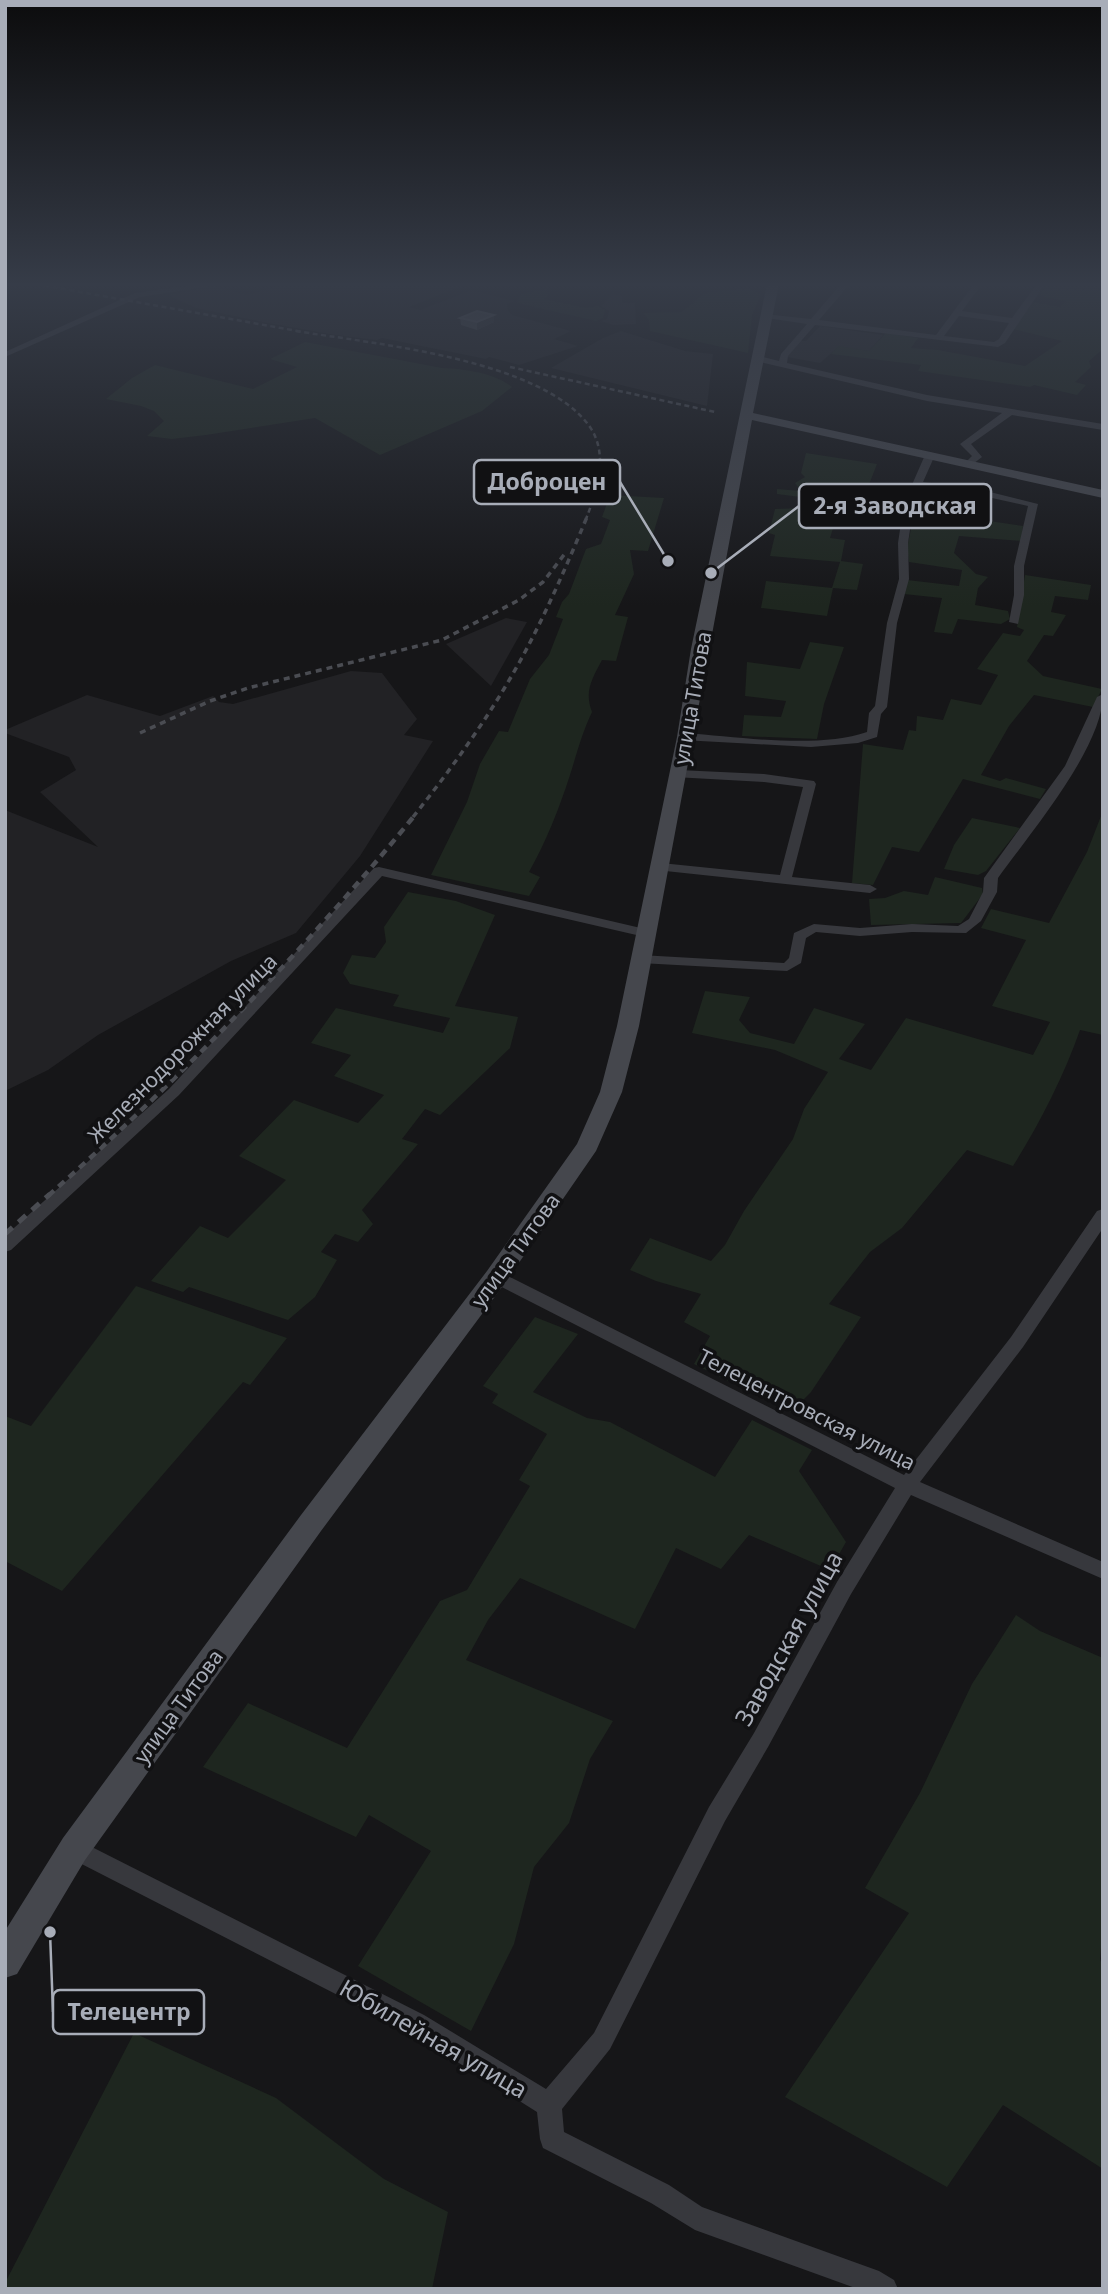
<svg xmlns="http://www.w3.org/2000/svg" width="1108" height="2294" viewBox="0 0 1108 2294" font-family="'Noto Sans',sans-serif">
  <style>
    .built { fill: #222225 }
    .green { fill: #1e261f }
    .lines { fill: none; stroke-linecap: round; stroke-linejoin: round }
    .street { fill: #37383d; fill-rule: evenodd }
    .secondary { fill: #45474d; fill-rule: evenodd }
    .rail-far3 { stroke: #4a4c52; stroke-width: 2.5; stroke-dasharray: 5 3.5; stroke-linecap: butt }
    .rail-far2 { stroke: #4a4c52; stroke-width: 3.5; stroke-dasharray: 6 5; stroke-linecap: butt }
    .rail-far1 { stroke: #4a4c52; stroke-width: 4.5; stroke-dasharray: 8 6; stroke-linecap: butt }
    .rail { stroke: #4a4c52; stroke-width: 5; stroke-dasharray: 10 8; stroke-linecap: butt }
    .wall { fill: #47494d }
    .shaded-wall { fill: #2f3033 }
    .building { fill: #525359; stroke: #5f6168; stroke-width: 2 }
    .labels { text-anchor: middle; dominant-baseline: central; stroke-width: 7; stroke-linejoin: round; paint-order: stroke }
    .street-label { font-size: 21px; fill: #a8adb8; stroke: #111113 }
    .near-street-label { font-size: 24px; fill: #a8adb8; stroke: #111113 }
    .leader { fill: none; stroke: #a8adb8; stroke-width: 2.5 }
    .callout-dot { fill: #a8adb8; stroke: #111113; stroke-width: 2.5 }
    .callout { fill: #111113; stroke: #a8adb8; stroke-width: 2.5 }
    .callout-label { font-size: 23px; text-anchor: middle; font-weight: bold; fill: #a8adb8 }
  </style>
  <rect width="100%" height="100%" fill="#161618"/>
  <g class="built">
    <polygon points="288,284 365,284 361,287 369,284 454,284 462,286 409,307 420,310 472,290 514,301 507,304 508,311 512,315 571,331 554,339 578,346 519,365 489,357 486,359 382,338 377,340 335,335 263,322 196,308 168,295 214,286 246,295"/>
    <polygon points="613,294 622,296 622,303 635,303 636,324 613,325 601,321 607,319 609,311 601,306"/>
    <polygon points="820,326 883,335 869,351 838,347 820,363 787,357 799,341 806,341"/>
    <polygon points="621,331 685,351 713,354 707,406 551,368 603,338"/>
    <polygon points="506,618 527,622 491,686 446,644"/>
    <polygon points="351,671 382,673 417,719 404,735 433,741 360,856 296,933 231,961 98,1035 48,1070 5,1091 5,810 98,847 40,792 76,770 69,757 5,733 5,730 87,695 160,716 213,696 219,702 233,704"/>
  </g>
  <g class="green">
    <polygon points="1047,284 1103,284 1103,349 1089,361 1091,367 1075,382 1086,385 1077,395 1034,385 1030,387 918,371 921,365 831,354 838,346 869,351 886,333 918,338 911,348 938,350 1025,366 1062,341 1013,329 1033,302 1060,307 1066,301 1040,296"/>
    <polygon points="547,288 548,295 544,299 586,308 598,306 605,310 603,318 596,321 517,303 521,294"/>
    <polygon points="747,288 761,294 752,315 748,353 650,331 649,320 643,313 682,312 705,293"/>
    <path d="M305,342L442,368C465,369 495,373 512,387L482,411L380,455L315,418L206,435L172,439L147,436L164,421L154,411L141,406L106,399L132,378L155,365L253,389L297,367L270,359Z"/>
    <polygon points="806,453 877,464 859,510 845,509 842,522 835,522 830,538 845,540 841,561 863,564 857,590 833,588 827,616 761,608 766,581 832,588 840,562 770,556 775,535 769,533 775,509 804,508 808,498 777,494 777,489 801,491 795,483 805,477 801,473"/>
    <path d="M610,495L664,498L648,551L630,550L634,574L615,615L628,617L616,661L602,660C592,679 584,691 592,712C582,733 577,753 570,775C559,809 546,842 529,872L540,877L529,896L431,875L467,802L480,764L499,731L508,732L530,679L549,655L563,619L556,617L562,602L569,594L586,549L601,544L610,520L602,517Z"/>
    <polygon points="915,510 1023,526 1021,541 959,536 954,553 976,574 988,577 978,588 975,605 1008,611 1010,619 1001,624 958,619 952,634 934,632 942,598 904,594 907,580 959,586 962,570 909,562 907,548"/>
    <polygon points="1025,575 1091,585 1088,600 1055,596 1051,612 1066,615 1053,636 1044,635 1027,661 1043,676 1102,689 1093,707 1034,695 1009,726 981,775 1000,781 1006,778 1046,789 1040,799 963,779 919,852 892,847 873,885 852,883 863,744 903,750 909,730 916,731 917,716 943,720 951,699 981,705 998,675 977,669 1003,633 1020,636 1024,630 1017,627"/>
    <polygon points="810,642 844,647 824,704 817,739 742,736 744,715 781,717 786,701 745,696 747,662 800,669"/>
    <path d="M1103,811V1035L1080,1030C1063,1078 1040,1123 1013,1166L967,1150L902,1228L870,1252L829,1304L861,1317L811,1392L791,1412L694,1364L710,1336L684,1322L701,1294L656,1281L630,1270L650,1238L711,1261L725,1245L744,1211L793,1139L804,1109L828,1072L775,1050L692,1033L705,991L750,997L739,1020L750,1033L794,1044L814,1008L865,1024L839,1059L871,1070L906,1018L1033,1055L1050,1022L992,1006L1026,940L981,928L991,909L1049,923L1087,852Z"/>
    <polygon points="972,818 1020,828 986,871 978,875 944,869 954,845"/>
    <polygon points="935,877 982,888 983,894 961,923 871,925 869,899 885,898 904,891 928,895"/>
    <polygon points="408,892 456,901 495,915 455,1006 518,1017 510,1048 440,1115 425,1109 402,1139 418,1144 362,1210 373,1224 358,1242 335,1234 321,1252 337,1260 315,1297 288,1320 189,1287 183,1292 151,1281 200,1226 228,1238 286,1180 239,1156 294,1100 358,1123 384,1095 334,1076 351,1055 311,1043 336,1008 443,1033 450,1018 393,1006 399,995 350,984 343,973 352,955 375,958 386,942 384,927"/>
    <polygon points="136,1286 287,1338 250,1385 243,1382 62,1591 5,1561 5,1416 31,1426"/>
    <polygon points="535,1317 578,1334 533,1392 587,1418 610,1422 715,1477 752,1420 812,1450 799,1471 846,1542 830,1570 749,1535 721,1569 676,1548 635,1629 520,1578 488,1620 466,1660 613,1721 590,1759 569,1823 534,1867 514,1944 471,2031 358,1966 431,1851 369,1815 356,1837 203,1767 248,1703 347,1748 440,1601 467,1590 530,1486 519,1480 547,1434 492,1403 498,1394 483,1386"/>
    <polygon points="1016,1615 1040,1631 1103,1658 1103,1927 1100,1959 1103,1967 1103,2169 1003,2105 947,2187 785,2097 909,1913 865,1888 920,1793 972,1684"/>
    <polygon points="134,2033 276,2098 384,2179 448,2212 432,2289 5,2289 5,2283"/>
  </g>
  <g class="lines">
    <g class="street">
      <polygon points="200,284 225,284 140,297 5,357 5,352 135,293"/>
      <path d="M841,284H850L819,320L936,335L974,284H982L962,311L1012,318L1037,284H1045L1005,343L998,347L815,325L788,356L787,363L927,395L1103,424V430L1012,415L971,444L982,457L969,467L964,464L972,456L960,444L1002,413L927,401L756,361L755,359L759,356L779,361L781,354L807,324L767,318L764,314L811,319ZM959,316L1009,323L999,339L994,342L944,336Z"/>
      <path d="M930,452L935,455L923,482L974,488L1038,504L1024,566V595L1018,624L1009,622L1014,595V566L1028,506L974,494L921,487L914,503L908,543L909,579L897,623L887,707L881,714L877,737L858,743L811,747L682,740V734L686,733C739,737 818,749 867,732L869,713L875,706L887,623L899,579L898,543L904,503L925,455Z"/>
      <path d="M1103,694C1103,748 1030,833 998,878L997,892L981,921L966,933L912,932L860,936L816,932L806,938L801,963L787,971L640,963L633,959L640,955L784,963L789,958L794,933L814,924L860,928L912,924L958,926L969,919L983,892L984,878L1065,766L1097,697Z"/>
      <polygon points="678,770 764,774 814,781 816,784 792,877 870,885 877,889 870,893 656,870 656,864 661,863 780,875 803,787 764,782 674,777 672,774"/>
      <polygon points="379,867 645,929 652,933 645,937 382,876 179,1095 11,1250 5,1252 5,1236 169,1089 374,868"/>
      <polygon points="1103,1209 1103,1228 1023,1347 920,1482 1103,1562 1103,1579 911,1495 851,1594 768,1747 725,1821 610,2049 562,2109 564,2132 669,2185 702,2207 879,2271 894,2280 898,2289 858,2289 695,2230 651,2203 543,2148 540,2139 537,2112 408,2031 66,1856 63,1849 66,1842 74,1839 82,1842 424,2015 546,2089 594,2033 709,1807 754,1733 837,1582 895,1488 490,1281 488,1277 490,1273 502,1273 904,1475 1011,1337 1097,1211"/>
    </g>
    <polygon class="secondary" points="767,284 779,284 753,413 1103,490 1103,498 752,420 639,1026 622,1092 596,1151 505,1283 321,1531 85,1860 17,1974 5,1978 5,1931 63,1838 301,1515 487,1271 577,1144 600,1092 617,1026 677,737 691,649"/>
    <g class="rail-far3">
      <polyline points="36,284 303,332"/>
      <path d="M296,331C374,344 542,359 590,427C609,455 597,491 586,519"/>
      <polyline points="510,367 715,412"/>
    </g>
    <g class="rail-far2">
      <polyline points="140,733 210,701 248,688 442,640 519,600 543,582 567,551"/>
      <path d="M413,817C452,768 489,717 519,663C545,616 566,567 587,517"/>
    </g>
    <path class="rail-far1" d="M48,1196C180,1079 303,952 415,815"/>
    <polyline class="rail" points="5,1234 50,1194"/>
  </g>
  <polygon class="wall" points="494,315 494,322 477,330 461,325 460,318"/>
  <polygon class="shaded-wall" points="494,315 494,322 477,330 477,322"/>
  <polygon class="building" points="477,311 494,315 477,322 460,318"/>
  <linearGradient id="sky" x2="0" y2="1"><stop stop-color="#0c0c0d"/><stop offset="0.47" stop-color="#363c48"/><stop offset="1" stop-color="#363c48" stop-opacity="0"/></linearGradient>
  <rect width="1108" height="606" fill="url(#sky)"/>
  <g class="labels">
    <g class="street-label">
      <text transform="translate(692 698) rotate(-80)">улица Титова</text>
      <text transform="translate(182 1048) rotate(-45)">Железнодорожная улица</text>
      <text transform="translate(515 1250) rotate(-54)">улица Титова</text>
      <text transform="translate(807 1409) rotate(27)">Телецентровская улица</text>
      <text transform="translate(178 1706) rotate(-54)">улица Титова</text>
    </g>
    <g class="near-street-label">
      <text transform="translate(788 1638) rotate(-61)">Заводская улица</text>
      <text transform="translate(434 2038) rotate(30)">Юбилейная улица</text>
    </g>
  </g>
  <path class="leader" d="M668 561L620 482M711 573L799 506M50 1932L53 2012"/>
  <g class="callout-dot">
    <circle cx="668" cy="561" r="7"/>
    <circle cx="711" cy="573" r="7"/>
    <circle cx="50" cy="1932" r="7"/>
  </g>
  <g class="callout">
    <rect x="474" y="460" width="146" height="44" rx="7"/>
    <rect x="799" y="484" width="192" height="44" rx="7"/>
    <rect x="53" y="1990" width="151" height="44" rx="7"/>
  </g>
  <g class="callout-label">
    <text x="547" y="490">Доброцен</text>
    <text x="895" y="514">2-я Заводская</text>
    <text x="129" y="2020">Телецентр</text>
  </g>
  <rect width="1108" height="2294" fill="none" stroke="#a8adb8" stroke-width="14"/>
</svg>
